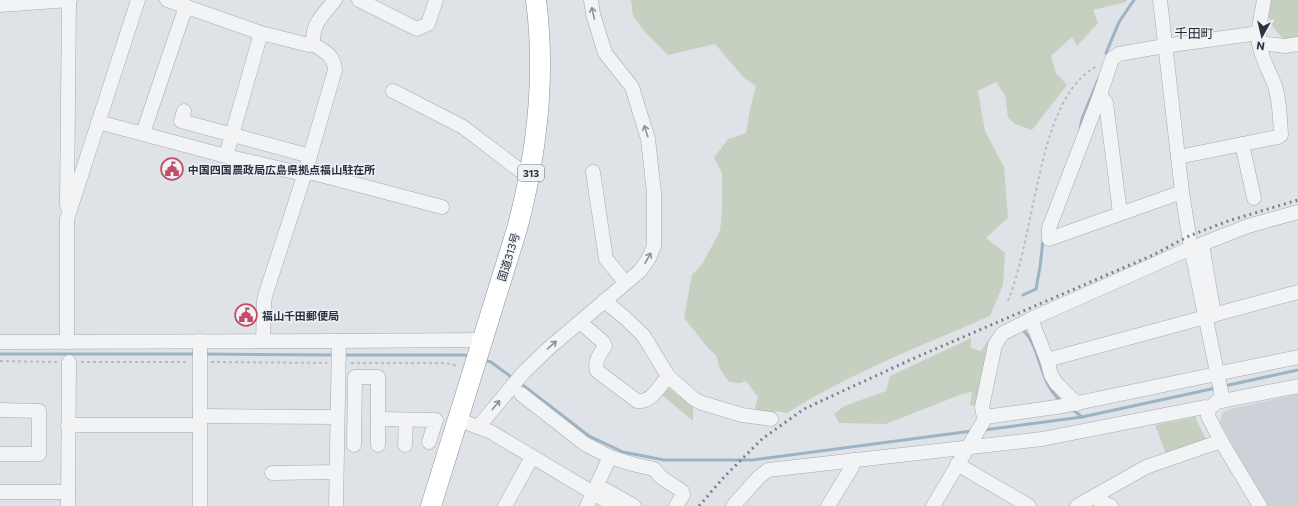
<svg xmlns="http://www.w3.org/2000/svg" width="1298" height="506" viewBox="0 0 1298 506" font-family="Commissioner,'Noto Sans JP',sans-serif">
  <style>
    .built { fill: #cdd2d9 }
    .green { fill: #c6d0c0 }
    .lines { fill: none; stroke-linecap: round; stroke-linejoin: round }
    .stream { stroke: #9cb3c4; stroke-width: 3 }
    .minor-casing { stroke: #a5aab1; stroke-width: 15 }
    .highway-casing { stroke: #87919c; stroke-width: 21 }
    .path { stroke: #b9bdc1; stroke-width: 2; stroke-dasharray: 3 3; stroke-linecap: butt }
    .minor { stroke: #f1f3f5; stroke-width: 14 }
    .highway { stroke: #fff; stroke-width: 20 }
    .rail { stroke: #79838f; stroke-width: 3; stroke-dasharray: 2 4; stroke-linecap: butt }
    .oneway { stroke: #8d9299 }
    .labels { text-anchor: middle; dominant-baseline: central; stroke-width: 3; stroke-linejoin: round; paint-order: stroke }
    .shield { fill: #eef1f5; stroke: #646b74; stroke-width: 1 }
    .shield-label { font-size: 10px; font-weight: bold; fill: #29323d }
    .poi-label { font-size: 11px; font-weight: bold; fill: #29323d; stroke: #eef1f5; text-anchor: start }
    .street-label { font-size: 11px; fill: #29323d; stroke: #eef1f5 }
    .quarter-label { font-size: 13px; fill: #1b232d; stroke: #eef1f5 }
  </style>
  <rect width="100%" height="100%" fill="#dfe3e7"/>
  <polygon class="built" points="1298,394 1298,506 1265,506 1220,422 1223,412 1230,409"/>
  <g class="green">
    <path d="M631,0H1127L1126,2L1093,10L1098,23L1077,46L1072,37L1051,56L1056,73L1067,85L1032,130L1015,124L1008,118L1005,95L996,82L978,91L985,131L1004,167L1008,218L986,238L1005,253L1003,285L990,316C921,346 850,373 787,413L775,411L772,417H758L755,407L758,397L746,381L740,383L729,382L720,369L716,355L709,349L684,318L692,275L702,264L720,231L722,210V173L714,158L728,139L746,133L750,109L756,86L744,78L715,44L668,55L644,31L633,16Z"/>
    <path d="M1271,0H1298V40H1284C1270,23 1266,23 1271,0Z"/>
    <polygon points="971,338 971,348 981,351 988,340 993,345 975,406 970,405 972,392 962,394 886,424 839,423 834,414 844,406 886,391 890,376"/>
    <polygon points="668,387 693,407 693,421 662,395"/>
    <polygon points="1195,417 1207,441 1166,454 1155,425"/>
  </g>
  <g class="lines">
    <g class="stream">
      <polyline points="1106,53 1119,22 1134,0"/>
      <polyline points="1080,129 1082,119 1098,80"/>
      <polyline points="1023,295 1036,289 1040,267 1043,240"/>
      <path d="M1023,330C1042,349 1038,382 1061,401"/>
      <polyline points="0,354 196,354"/>
      <polyline points="204,354 334,355"/>
      <polyline points="342,355 464,355 470,357"/>
      <polyline points="483,360 491,362 514,379"/>
      <polyline points="520,383 589,436 623,452 664,460 752,460 972,431"/>
      <polyline points="1224,386 1298,370"/>
      <polyline points="1072,409 1082,417"/>
      <polyline points="984,430 1082,417 1216,388"/>
    </g>
    <g class="minor-casing">
      <g id="minor">
        <polyline points="167,0 261,33 309,45 313,44"/>
        <polyline points="359,0 417,29 428,24 436,0"/>
        <path d="M1160,0L1182,192L1191,248L1222,396C1218,404 1208,405 1208,416L1221,441L1260,506"/>
        <polyline points="0,5 70,0"/>
        <polyline points="1259,43 1285,46 1298,44"/>
        <polyline points="393,91 463,127 522,172 530,175"/>
        <polyline points="1100,95 1106,103 1120,213"/>
        <polyline points="184,111 181,121 310,156"/>
        <polyline points="98,122 226,156 299,173 313,173 442,207"/>
        <polyline points="143,133 186,6"/>
        <polyline points="1242,144 1254,198"/>
        <polyline points="226,156 261,33"/>
        <path d="M1178,157L1278,137L1281,135C1280,118 1280,102 1275,86C1270,72 1261,58 1259,43C1257,29 1262,14 1264,0"/>
        <polyline points="593,172 606,259 625,282"/>
        <polyline points="1182,192 1049,239 1049,228 1100,95 1112,59 1119,54 1164,46 1259,33"/>
        <polyline points="67,205 69,0"/>
        <polyline points="604,301 623,316 643,335 668,376 694,399 702,403 742,415 771,419"/>
        <polyline points="1214,315 1202,244 1248,226 1298,212"/>
        <polyline points="1031,319 1047,360 1051,375 1056,383 1077,404"/>
        <path d="M580,322L603,342L605,346C600,354 594,361 597,371L637,401C651,403 660,386 668,376"/>
        <path d="M263,341L264,301L266,293L305,173L335,70C334,55 325,52 313,44C312,23 323,15 335,0"/>
        <polyline points="0,342 339,341 482,340"/>
        <polyline points="67,342 67,219 138,0"/>
        <polyline points="1047,360 1298,292"/>
        <polyline points="521,394 585,444 610,457 632,464 654,469 662,478 682,491 683,495 676,506"/>
        <polyline points="1217,402 1298,386"/>
        <polyline points="0,410 39,411 39,454 0,454"/>
        <polyline points="200,416 337,417"/>
        <polyline points="986,417 983,413 982,407 995,345 1002,334 1031,319 1191,248"/>
        <polyline points="378,419 436,420 429,442"/>
        <polyline points="457,419 491,432 615,506"/>
        <polyline points="68,425 199,425"/>
        <polyline points="479,426 524,372 549,348 640,271 649,258 654,246 654,193 648,139 632,87 605,53 593,14 591,0"/>
        <polyline points="354,445 355,377 378,377 378,445"/>
        <polyline points="405,445 406,420"/>
        <polyline points="957,464 1029,506"/>
        <polyline points="272,473 336,472"/>
        <polyline points="606,490 634,506"/>
        <polyline points="0,492 68,492"/>
        <polyline points="1095,496 1098,500 1111,506"/>
        <polyline points="68,506 69,362"/>
        <polyline points="200,506 200,341"/>
        <polyline points="336,506 339,341"/>
        <polyline points="505,506 532,457"/>
        <polyline points="587,506 610,457"/>
        <polyline points="733,506 759,477 768,470 1042,439 1205,407 1210,408"/>
        <polyline points="828,506 852,467 853,460"/>
        <polyline points="933,506 986,417 1063,406 1298,357"/>
        <polyline points="1077,506 1146,467 1221,441"/>
      </g>
    </g>
    <g class="highway-casing">
      <path id="highway" d="M431,506L517,229C537,154 546,77 536,0"/>
    </g>
    <g class="path">
      <path d="M1008,301C1020,270 1026,237 1033,204C1043,161 1054,89 1097,66"/>
      <polyline points="0,361 57,362"/>
      <polyline points="81,362 189,362"/>
      <polyline points="211,362 327,363"/>
      <polyline points="351,363 445,363 458,366"/>
    </g>
    <use href="#minor" class="minor"/>
    <use href="#highway" class="highway"/>
    <polyline class="rail" points="699,506 724,477 762,439 804,409 910,360 1153,255 1189,236 1228,221 1298,200"/>
  </g>
  <defs><path id="oneway-shaft" d="M-6 0H5M1.5-3L5.5 0L1.5 3" fill="none" stroke-width="1.6" stroke-linecap="round" stroke-linejoin="round"/></defs>
  <g class="oneway">
    <use href="#oneway-shaft" transform="translate(593 13) rotate(-103)"/>
    <use href="#oneway-shaft" transform="translate(646 131) rotate(-108)"/>
    <use href="#oneway-shaft" transform="translate(648 258) rotate(-61)"/>
    <use href="#oneway-shaft" transform="translate(552 345) rotate(-41)"/>
    <use href="#oneway-shaft" transform="translate(496 405) rotate(-51)"/>
  </g>
  <defs>
    <g id="civic-ring" transform="scale(1.15)"><circle r="9.5" fill="#eef1f5" stroke="#c44c68" stroke-width="1.5"/><path d="M-.6-6.5H3V-4.5H.6V-3L4-1V1h2V6H-6V1h2V-1L-.6-3ZM-1.2 2.5V6h2.4V2.5Z" fill="#c44c68"/></g>
  </defs>
  <g fill-rule="evenodd">
    <use href="#civic-ring" x="172" y="169"/>
    <use href="#civic-ring" x="246" y="315"/>
  </g>
  <g class="labels">
    <rect class="shield" x="518" y="165" width="26" height="16" rx="3"/>
    <g class="shield-label">
      <text x="531" y="173">313</text>
    </g>
    <g class="poi-label">
      <text x="188" y="169">中国四国農政局広島県拠点福山駐在所</text>
      <text x="262" y="315">福山千田郵便局</text>
    </g>
    <g class="street-label">
      <text transform="translate(508 257) rotate(-73)">国道313号</text>
    </g>
    <g class="quarter-label">
      <text x="1194" y="33">千田町</text>
    </g>
  </g>
  <g transform="translate(1262 36) rotate(188)" stroke="#eef1f5" stroke-width="3" paint-order="stroke">
  <path d="M0-3L7 15L0 10L-7 15Z" fill="#29323d"/>
  <text y="-6" font-size="11" font-weight="bold" text-anchor="middle" fill="#29323d">N</text>
  </g>
</svg>
